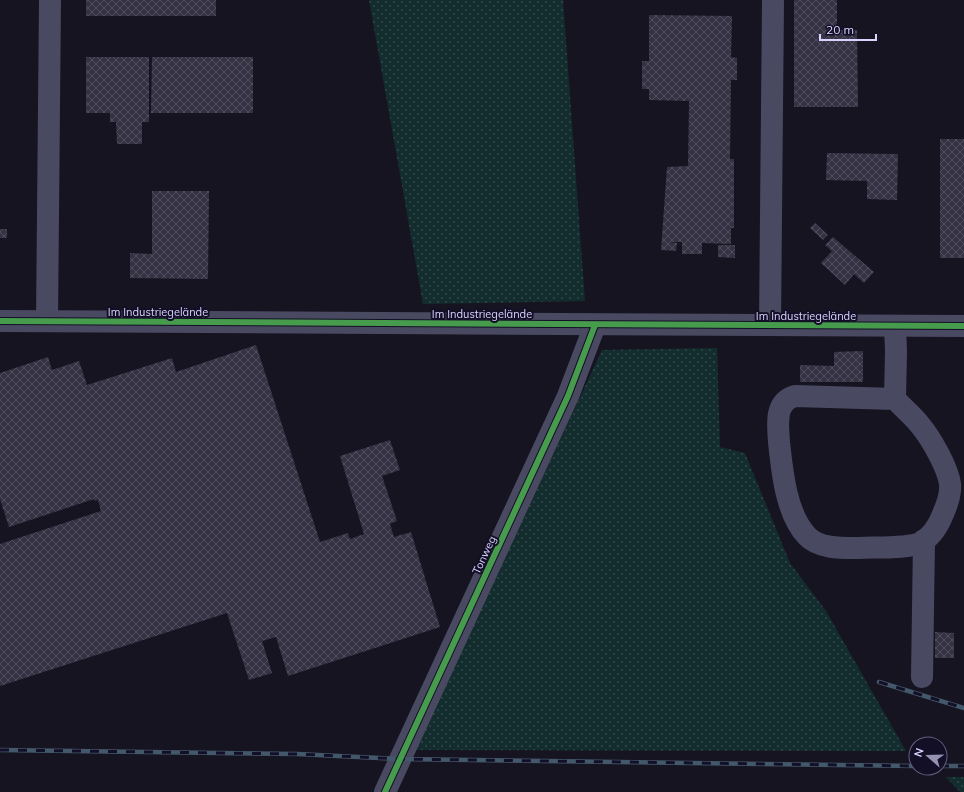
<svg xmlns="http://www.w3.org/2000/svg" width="964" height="792" viewBox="0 0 964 792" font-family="Mulish,sans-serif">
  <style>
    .grass { fill: url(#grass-dots) }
    .building { fill: url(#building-cross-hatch) }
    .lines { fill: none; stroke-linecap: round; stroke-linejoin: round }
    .minor { stroke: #4a4962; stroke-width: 22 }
    .rail-casing { stroke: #43596b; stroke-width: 4.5 }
    .rail { stroke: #130f26; stroke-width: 3; stroke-dasharray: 9; stroke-linecap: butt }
    .cycleway-casing { stroke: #130f26; stroke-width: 8 }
    .cycleway { stroke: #469c4c; stroke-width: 6 }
    .labels { text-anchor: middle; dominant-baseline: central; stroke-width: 4; stroke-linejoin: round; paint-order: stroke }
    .street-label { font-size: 11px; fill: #d9d4ff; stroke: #130f26 }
  </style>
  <defs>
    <pattern id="grass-dots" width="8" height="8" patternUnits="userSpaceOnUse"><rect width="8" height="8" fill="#132c2d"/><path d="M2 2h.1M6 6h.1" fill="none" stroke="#354a4c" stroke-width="1.8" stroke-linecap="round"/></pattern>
    <pattern id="building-cross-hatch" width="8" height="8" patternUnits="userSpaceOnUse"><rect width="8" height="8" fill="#343243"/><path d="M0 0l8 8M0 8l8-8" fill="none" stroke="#514f5f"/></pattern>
  </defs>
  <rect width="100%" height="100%" fill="#161421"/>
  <g class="grass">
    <polygon points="369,0 563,0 585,301 423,304"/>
    <polygon points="717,348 720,447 745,453 790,563 826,611 906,751 415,750 602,350"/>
    <polygon points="946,777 964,777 964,792 960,792"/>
  </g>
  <g class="building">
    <rect x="86" y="0" width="130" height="16"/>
    <polygon points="794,0 837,0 837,30 857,30 858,107 794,107"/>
    <polygon points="649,15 732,16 731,57 737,58 737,80 731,80 730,159 734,159 734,228 731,228 731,244 702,243 702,254 682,254 682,242 669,242 677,243 676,251 661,250 667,167 688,166 689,101 649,100 649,89 642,89 642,61 649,61"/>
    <polygon points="86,57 149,57 149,122 142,122 142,144 117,144 116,122 110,122 110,113 86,113"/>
    <polygon points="152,57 253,57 253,113 151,113"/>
    <rect x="940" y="139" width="24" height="119"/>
    <polygon points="827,153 898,154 897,200 867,199 867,181 826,180"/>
    <polygon points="152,191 209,191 208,279 130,278 130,253 152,254"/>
    <polygon points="815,223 828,235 823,240 810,228"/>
    <rect x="0" y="229" width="7" height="9"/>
    <polygon points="833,237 874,272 864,283 854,274 845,285 821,263 832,251 825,245"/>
    <polygon points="718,245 735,245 735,258 718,257"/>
    <polygon points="256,345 320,542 348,533 350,539 364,534 340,456 390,440 400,470 382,476 397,521 390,524 394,537 411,532 440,627 288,676 276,637 262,641 272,673 249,680 227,613 0,686 0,544 101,511 98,500 94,501 94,499 9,527 0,499 0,373 48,357 52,370 79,361 87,385 172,358 176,372"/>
    <polygon points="863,351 863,382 800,382 800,365 834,366 834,352"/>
    <polygon points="935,632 954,633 954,658 935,658"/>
  </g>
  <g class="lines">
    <g class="minor">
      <polyline points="0,321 964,326"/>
      <polyline points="47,321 50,0"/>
      <polyline points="770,325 773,0"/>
      <path d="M895,399L795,396C774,402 778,425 779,442C782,471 786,514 807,536C819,549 843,548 859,548C873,547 910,549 922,542C932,536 939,524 943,514C947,505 951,494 950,484C948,468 931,438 920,425C913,416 903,408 895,399L896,351L895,326"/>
      <polyline points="922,677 924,540"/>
      <polyline points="385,792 568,396 595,325"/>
    </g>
    <g class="rail-casing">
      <g id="rail">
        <polyline points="879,682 964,708"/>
        <polyline points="0,750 297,754 400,759 916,766"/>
        <polyline points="940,766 964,766"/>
      </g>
    </g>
    <use href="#rail" class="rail"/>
    <g class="cycleway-casing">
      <g id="cycleway">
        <polyline points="0,321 964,326"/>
        <polyline points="385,792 568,396 595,325"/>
      </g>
    </g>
    <use href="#cycleway" class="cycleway"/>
  </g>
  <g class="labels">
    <g class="street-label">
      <text x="158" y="312">Im Industriegelände</text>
      <text x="482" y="314">Im Industriegelände</text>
      <text x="806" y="316">Im Industriegelände</text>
      <text transform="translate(484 555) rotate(-65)">Tonweg</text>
    </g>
  </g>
  <g transform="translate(928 756) rotate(290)"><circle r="19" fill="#130f26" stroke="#625e7d"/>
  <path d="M0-3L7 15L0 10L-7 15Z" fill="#9591b1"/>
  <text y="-6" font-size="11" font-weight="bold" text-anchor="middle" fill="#d9d4ff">N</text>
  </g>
  <path d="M820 34v6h56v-6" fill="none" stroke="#d9d4ff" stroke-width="2"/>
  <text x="826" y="34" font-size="12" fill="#d9d4ff" stroke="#130f26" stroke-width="3" paint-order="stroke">20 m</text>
</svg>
